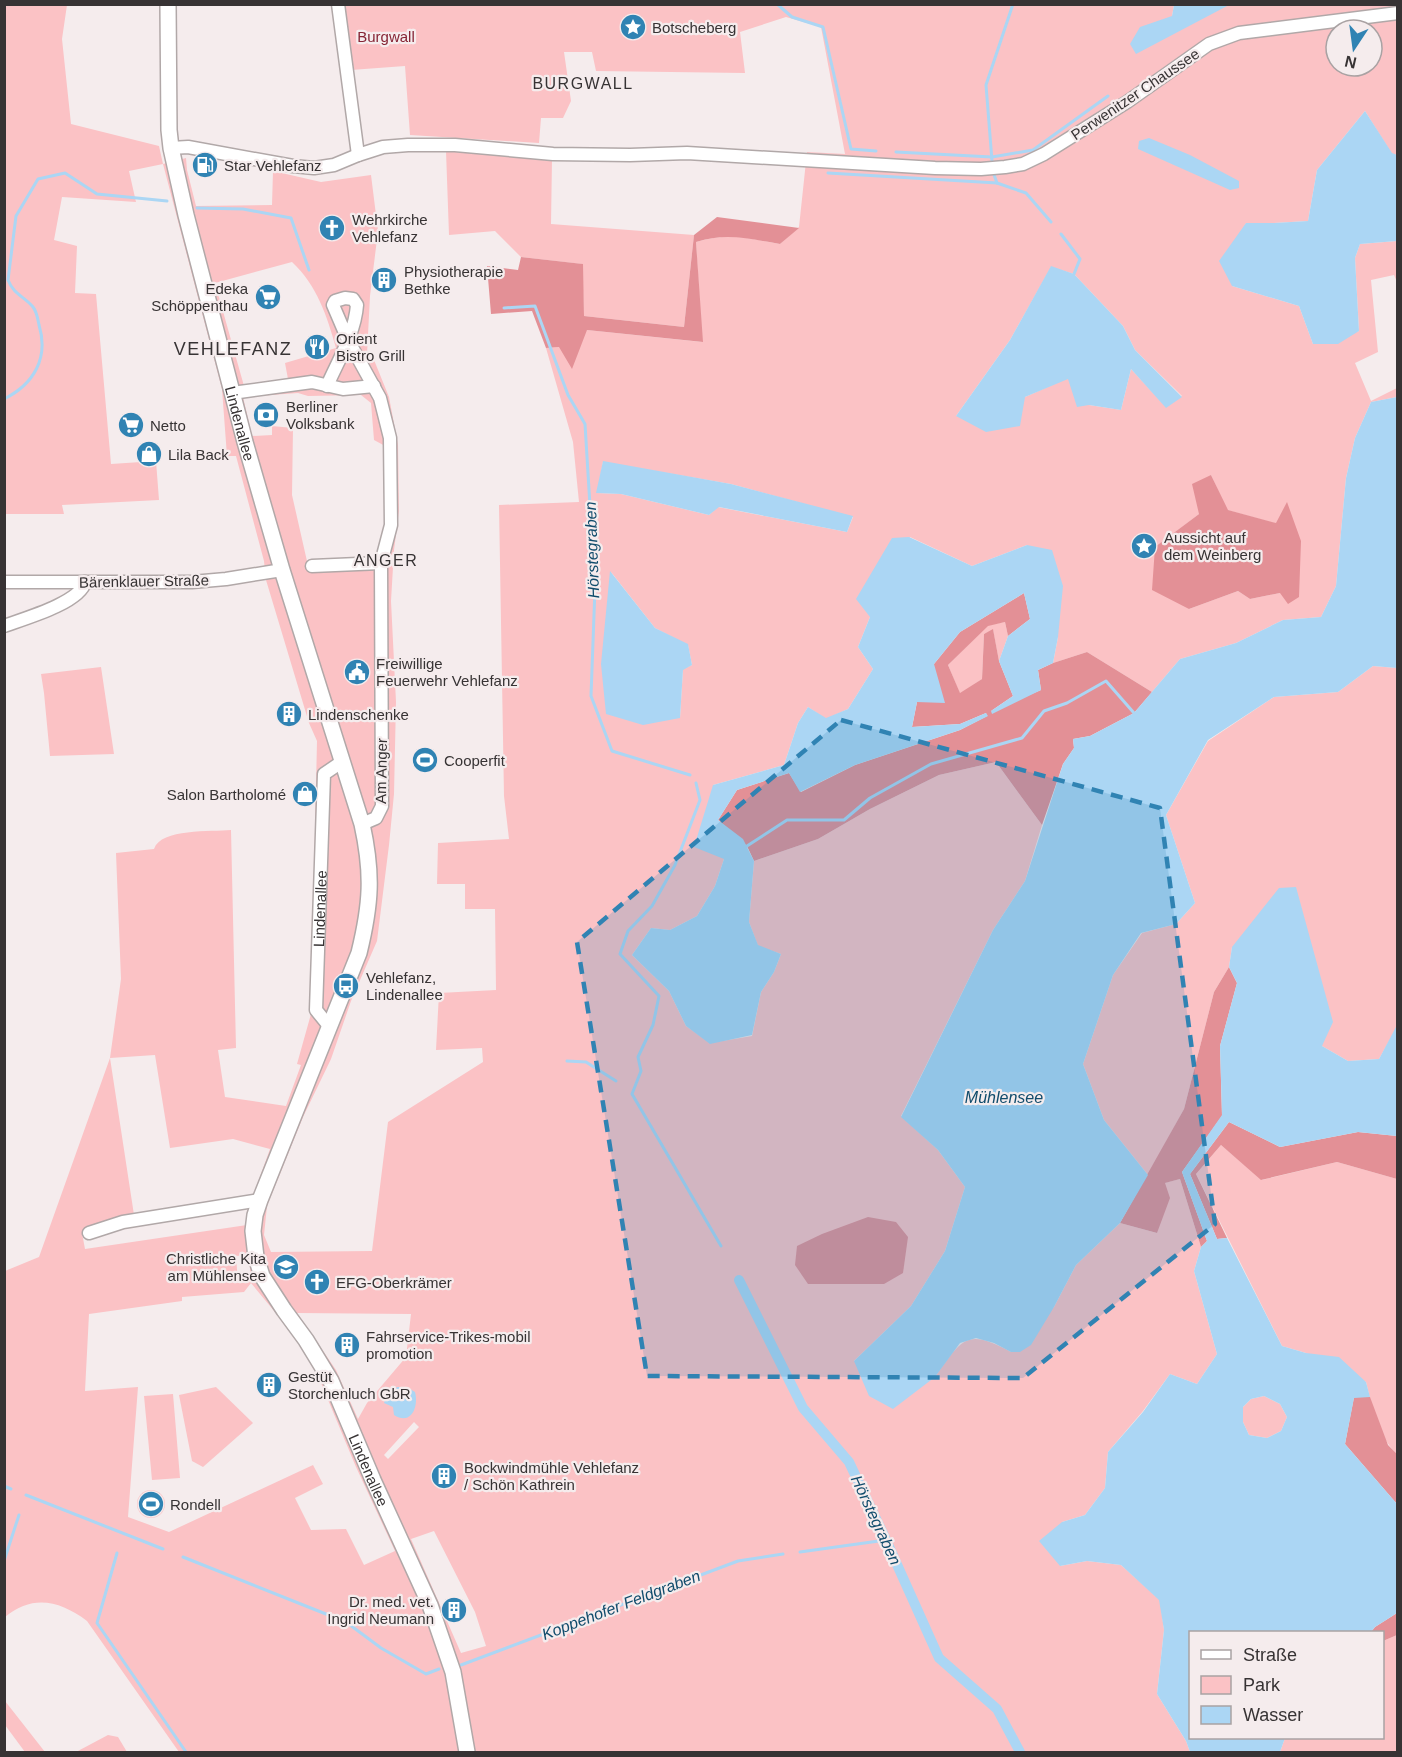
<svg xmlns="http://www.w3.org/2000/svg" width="1402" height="1757" viewBox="0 0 1402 1757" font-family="Helvetica,sans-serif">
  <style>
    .green { fill: #fbc2c5; fill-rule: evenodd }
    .forest { fill: #e39096 }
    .water { fill: #abd6f4; fill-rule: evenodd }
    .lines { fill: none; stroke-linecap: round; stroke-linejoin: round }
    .stream { stroke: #abd6f4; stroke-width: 3 }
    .canal { stroke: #abd6f4; stroke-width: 10 }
    .minor-casing { stroke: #b1a8a8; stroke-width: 15 }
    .major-casing { stroke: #b1a8a8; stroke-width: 18 }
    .minor { stroke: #fff; stroke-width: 12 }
    .major { stroke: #fff; stroke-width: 15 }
    .marked { fill: #3083b3; fill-opacity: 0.2; stroke: #3083b3; stroke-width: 4.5; stroke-dasharray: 12 8; stroke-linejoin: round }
    .labels { text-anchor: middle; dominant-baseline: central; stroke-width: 4.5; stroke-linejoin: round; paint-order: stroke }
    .poi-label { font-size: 15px; fill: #373334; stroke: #f5eced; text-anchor: start }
    .park-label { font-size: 15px; fill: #862435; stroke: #f5eced }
    .street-label { font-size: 15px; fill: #373334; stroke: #f5eced }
    .neighbourhood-label { font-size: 16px; letter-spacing: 1.5px; fill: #373334; stroke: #f5eced }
    .water-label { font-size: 16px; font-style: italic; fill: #114c6c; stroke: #f5eced }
    .quarter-label { font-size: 18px; letter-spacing: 1.5px; fill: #373334; stroke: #f5eced }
  </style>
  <rect width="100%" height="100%" fill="#f5eced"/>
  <g class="green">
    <path d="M5,5H67L62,39L71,124L159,146L163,164L186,158L187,170L196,206L272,205L273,171L321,182L371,175L378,231L370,296L367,354L372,355L389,397L398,445L399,511L394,550L391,601L396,702L394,794L389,845L377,941L351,1001L331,1059L303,1117L267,1206L264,1235L271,1252L372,1251L388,1122L483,1062L482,1048L436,1050L439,993L496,990L495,909H465V884H437L438,843L509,839L504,796L499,505L579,502L573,442L546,348L559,347L587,330L702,342L696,242C728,232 748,238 780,244L799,227L807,152L845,154L821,27L786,17L740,32L745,73L596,71L592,52H564L571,101L563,118H541L539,143L410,135L405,66L351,70L345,5H1174L1172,16L1228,5H1397V155L1392,154L1365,111L1317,170L1308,221L1274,223H1246L1232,286L1299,306L1313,344L1359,331L1355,258L1360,244L1397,241V282L1394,275L1371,280L1378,352L1355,363L1371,401L1397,388V397L1371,402L1355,438L1346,478L1336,586L1321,617L1283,620L1236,643L1180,659L1152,692L1087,652L1053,663L1058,637L1027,545L972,566L910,537L870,617L858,647L873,669L848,709L826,719L808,707L798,723L784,765L713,785L724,859L715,886L697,916L670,930L651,928L632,955L669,991L686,1026L710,1043L752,1036L761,992L774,972L781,954L758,946L749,922L754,861L818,839L870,809L939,775L996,762L1042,825L1025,881L993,930L901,1116L938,1150L965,1187L945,1251L911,1306L854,1361L935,1377C962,1340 965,1327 1011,1352L1054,1307L1076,1265L1120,1223L1157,1233L1164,1183L1180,1179L1201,1247L1194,1271L1217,1354L1197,1384L1170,1374L1143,1411L1108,1452L1105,1488L1085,1515L1062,1522L1060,1566L1087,1561L1121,1565L1160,1600L1164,1630L1157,1694L1186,1741L1190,1752H179L87,1621C60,1601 33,1594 5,1617V1271L39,1257L110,1058L121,979L116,853L154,849C161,828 211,832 231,830L236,1048L218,1050L225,1097L286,1106L301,1065L297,1064L311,1014L317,741L309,723L266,580L264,561L236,456H227L222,389L163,164L129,171L136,202L62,197L54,240L77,246L75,293L96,294L111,464L156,461L159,500L62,505L64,514H6L5,574ZM1336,30H1372V66H1336ZM292,262C317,285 327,316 336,348L285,363L288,379L244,386L215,283ZM1051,267L1074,274L1123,326L1135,350L1182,396L1166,407L1131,369L1121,410L1089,405L1068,378L1025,397L956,416L1010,340ZM298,393L308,396L361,395L371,403L374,440L387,447V522L376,567L309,570L292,495L293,428L272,426V435L252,436L243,397ZM603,462L731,484L853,517L847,532L718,507L709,515L621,494L597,493ZM1211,475L1227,510L1277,524L1287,503L1280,593L1250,599L1238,591L1189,609L1156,547L1199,514ZM611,572L655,628L688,645L692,665L683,669L680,718ZM155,1055L170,1148L233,1139L270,1149L253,1196L247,1225L85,1249L82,1233L134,1215L110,1058ZM249,1255L251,1282L238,1283L236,1256ZM251,1283L299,1341L316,1371L356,1467L395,1551L364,1565L346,1529L311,1530L295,1498L323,1484L313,1465L169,1532L128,1517L138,1387L85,1391L89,1314L182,1301V1297L244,1292ZM297,1313L411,1314L406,1357L367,1403L358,1419L336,1370ZM414,1422L419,1427L388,1459L384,1455ZM434,1531L475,1612L486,1646L461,1653L411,1539Z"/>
    <polygon points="446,151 552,159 551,224 694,235 684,327 584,316 582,264 521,257 495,231 449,235"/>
    <polygon points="1005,622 1008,636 999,661 993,630 984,634 982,679 960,694 948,665 988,625"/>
    <polygon points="1373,666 1397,668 1398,1025 1379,1059 1348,1061 1322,1046 1232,947 1229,967 1214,992 1184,1109 1148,1175 1104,1120 1083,1064 1113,975 1142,933 1176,924 1195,903 1166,815 1208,741 1274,697 1338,692"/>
    <polygon points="101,667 114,754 50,756 44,693 41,674"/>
    <path d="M1221,1145L1262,1180L1337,1162L1397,1179V1454C1379,1438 1372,1406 1366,1382L1306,1353L1282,1346L1196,1174Z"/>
    <polygon points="216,1387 253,1423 203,1467 192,1461 179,1395"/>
    <polygon points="173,1394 180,1478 152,1480 144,1396"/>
    <polygon points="1264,1396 1280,1404 1287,1417 1281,1431 1267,1438 1249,1435 1243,1422 1243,1407 1251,1399"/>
    <circle cx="151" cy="1504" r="14"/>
    <polygon points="1397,1635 1397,1752 1280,1752 1285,1738 1382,1738 1383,1641"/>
    <polygon points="5,1701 45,1752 25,1752 5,1725"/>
    <polygon points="108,1735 118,1737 127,1752 76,1752"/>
  </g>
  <g class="forest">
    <path d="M717,217L799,228L780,244C750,239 726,232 696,242L703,342L587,330L572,369L559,347L546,348L532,311L491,314L487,266L518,270L521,257L583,264L584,316L684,327L694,235Z"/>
    <polygon points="1211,475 1228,510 1276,523 1287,502 1301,541 1299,597 1288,604 1280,593 1250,599 1238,591 1189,609 1152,590 1155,547 1199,514 1192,484"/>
    <polygon points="1024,593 1030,619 1008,636 1005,622 988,626 948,665 960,693 982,679 984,634 993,629 999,661 1013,696 991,711 1041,690 1038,670 1053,663 1087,652 1152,692 1134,713 1090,736 1073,739 1074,748 1063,764 1042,825 996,762 939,775 870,809 818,839 754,861 747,846 718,820 737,790 789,773 801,792 855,765 960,730 987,716 986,713 960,724 912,727 917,702 934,664 960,632"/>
    <polygon points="1229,967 1237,983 1220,1046 1222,1116 1182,1172 1207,1241 1201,1247 1180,1179 1165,1183 1170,1198 1157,1233 1120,1223 1184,1109 1214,992"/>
    <polygon points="1229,1122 1280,1147 1358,1132 1397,1136 1397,1179 1337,1162 1261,1180 1221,1145 1196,1174 1227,1238 1217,1239 1190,1174"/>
    <polygon points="868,1217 896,1222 908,1237 903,1273 884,1284 808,1284 795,1265 797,1246 822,1234"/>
    <polygon points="1354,1397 1370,1397 1388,1445 1397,1454 1397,1504 1345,1444"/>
    <polygon points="1397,1613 1397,1635 1383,1641 1382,1632 1371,1632 1375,1627"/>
  </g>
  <g class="water">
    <polygon points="1174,5 1229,5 1136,54 1130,44 1140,27 1172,16"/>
    <polygon points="1365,111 1392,153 1397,155 1397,241 1360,244 1355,258 1359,331 1338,344 1313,344 1299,306 1232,286 1219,261 1246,223 1274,223 1308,221 1317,170"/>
    <polygon points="1149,138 1190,155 1239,181 1239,188 1230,190 1138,149 1139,141"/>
    <polygon points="1051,266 1074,274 1123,326 1135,350 1182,397 1166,408 1131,369 1121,410 1089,405 1077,407 1068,379 1025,397 1020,426 986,432 956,416 1010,340"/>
    <polygon points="1397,397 1397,668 1373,666 1338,692 1274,697 1208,740 1166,815 1195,903 1176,924 1141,933 1113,975 1083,1064 1104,1120 1148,1175 1120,1223 1076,1265 1054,1307 1031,1345 1020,1352 1011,1352 994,1343 976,1338 960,1343 935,1377 893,1409 869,1396 854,1361 911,1306 945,1251 965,1187 938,1150 901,1117 993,930 1025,881 1063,764 1074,748 1073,739 1090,736 1134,713 1180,659 1236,643 1283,620 1321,617 1336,586 1346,478 1355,438 1371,402"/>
    <polygon points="603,461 731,484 853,516 847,532 719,507 709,515 621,494 596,493"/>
    <polygon points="909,537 972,566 1027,545 1052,550 1063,586 1058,637 1053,663 1038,670 1041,690 992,714 991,711 1013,696 999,661 1008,636 1030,619 1024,593 960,632 934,664 945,703 917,702 912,727 960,724 986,713 988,716 960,730 855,765 800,792 789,773 737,790 718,820 743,839 754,861 749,922 758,945 781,954 774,972 761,992 752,1035 710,1044 686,1026 669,991 632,955 651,928 670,930 697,916 715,886 724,859 694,847 713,785 784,765 798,723 808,707 826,718 848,709 873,669 858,647 870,617 856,599 892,538"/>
    <polygon points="610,571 655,628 688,644 692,665 683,670 680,718 643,725 606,714 601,664"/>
    <path d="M1296,887L1333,1022L1322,1046L1348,1061L1379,1059L1397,1025V1136L1358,1132L1280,1147L1229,1122L1190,1174L1217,1239L1227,1238L1282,1346L1306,1353L1339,1357L1366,1382L1370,1397L1354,1398L1345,1444L1397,1504V1613L1375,1627L1371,1632H1190V1738H1285L1280,1752H1190L1186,1741L1157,1694L1164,1630L1159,1600L1121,1565L1087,1561L1060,1566L1039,1541L1062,1522L1085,1515L1105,1488L1108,1452L1143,1412L1170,1374L1197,1384L1217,1354L1194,1271L1201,1247L1207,1241L1182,1172L1222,1115L1220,1046L1237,983L1229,967L1232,947L1279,888ZM1264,1396L1280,1404L1287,1417L1281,1431L1267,1438L1249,1435L1243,1422V1407L1251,1399Z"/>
    <path d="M397,1387H407L415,1392C419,1407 411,1426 394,1415L393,1407L384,1403L385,1400Z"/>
  </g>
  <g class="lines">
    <g class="stream">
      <polyline points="777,4 792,17 823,27 851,149 876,151"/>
      <polyline points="896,152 992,157 1033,150 1108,96"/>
      <polyline points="992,161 986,85 1013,4"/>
      <polyline points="993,172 997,183"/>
      <polyline points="828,173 997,183 1026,193 1051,222"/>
      <polyline points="197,208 243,209 291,218 309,270"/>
      <polyline points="1061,234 1080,259 1074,274"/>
      <polyline points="504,308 535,306 568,395 585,424 595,588 591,696 612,751 690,775"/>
      <path d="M4,399C34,384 49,358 39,325C38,320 37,312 33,307C24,296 14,295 8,280L16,216L38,179L65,173L97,194L167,201"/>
      <polyline points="696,783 700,800 675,865 652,906 628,931 620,954 659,996 653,1025 638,1057 641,1071 632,1094 721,1246"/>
      <polyline points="747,846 787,820 844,820 870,798 931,764 1022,738 1044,711 1067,703 1106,681 1134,713"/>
      <polyline points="567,1061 586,1062 616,1081"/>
      <polyline points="4,1486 11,1489"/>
      <polyline points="26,1495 163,1549"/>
      <polyline points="800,1552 886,1540"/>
      <polyline points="117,1553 97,1623 186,1752"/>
      <polyline points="183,1557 346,1622 381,1648 426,1674 439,1669"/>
      <polyline points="4,1561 19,1515"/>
      <polyline points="461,1665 738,1561 783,1554"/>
    </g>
    <polyline class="canal" points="739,1280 803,1408 849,1462 886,1540 939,1658 997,1709 1020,1752"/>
    <g class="minor-casing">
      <g id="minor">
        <polyline points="338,4 358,155"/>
        <polyline points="171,148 188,147 293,166 314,168 334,165 358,155 383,147 408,145 455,145 553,154 630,155 687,153 935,168 981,169 1005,167 1023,164 1044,154 1127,102 1209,44 1239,33 1398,13"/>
        <path d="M327,386C338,361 355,333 357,305L353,299L345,298L335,301L333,305L348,340L380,398L390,438L391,525L381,563L382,806L376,818L362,824"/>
        <polyline points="232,393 312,382 343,389 374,386"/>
        <polyline points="312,566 381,563"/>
        <polyline points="4,582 192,582 226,579 282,570"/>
        <path d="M4,626C23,619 80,603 85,582"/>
        <path id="s1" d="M329,1026L316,1010L324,774L343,761"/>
        <polyline points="89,1233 123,1222 260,1200"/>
      </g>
    </g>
    <g class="major-casing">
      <g id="major">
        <path id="s2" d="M168,4L169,130L171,148L186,215L245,442L282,570L362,824C373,874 371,904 359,953L260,1200L255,1215L253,1231L256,1257L262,1276L284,1310L306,1340L331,1381L373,1480L430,1605L453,1672L467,1752"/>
      </g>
    </g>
    <use href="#minor" class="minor"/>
    <use href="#major" class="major"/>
  </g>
  <path class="marked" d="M841,720L1160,808L1215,1224L1023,1378L647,1376L577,942Z"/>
  <defs>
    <g id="sight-disc" transform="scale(1.35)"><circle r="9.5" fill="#3083b3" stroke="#f5eced"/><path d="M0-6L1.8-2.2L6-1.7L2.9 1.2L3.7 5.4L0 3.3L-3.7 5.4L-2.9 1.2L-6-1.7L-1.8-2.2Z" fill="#fff"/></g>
    <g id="fuel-disc" transform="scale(1.35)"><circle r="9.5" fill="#3083b3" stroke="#f5eced"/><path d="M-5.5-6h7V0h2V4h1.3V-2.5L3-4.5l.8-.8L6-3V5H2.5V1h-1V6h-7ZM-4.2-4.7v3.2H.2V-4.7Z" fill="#fff"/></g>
    <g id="church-disc" transform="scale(1.35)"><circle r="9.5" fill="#3083b3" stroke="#f5eced"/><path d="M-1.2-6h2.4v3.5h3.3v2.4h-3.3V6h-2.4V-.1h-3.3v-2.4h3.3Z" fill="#fff"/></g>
    <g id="building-disc" transform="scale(1.35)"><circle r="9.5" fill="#3083b3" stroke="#f5eced"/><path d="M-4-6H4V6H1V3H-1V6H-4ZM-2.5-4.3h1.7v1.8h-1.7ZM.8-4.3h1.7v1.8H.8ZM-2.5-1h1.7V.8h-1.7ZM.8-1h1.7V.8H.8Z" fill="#fff"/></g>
    <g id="supermarket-disc" transform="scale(1.35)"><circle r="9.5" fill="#3083b3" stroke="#f5eced"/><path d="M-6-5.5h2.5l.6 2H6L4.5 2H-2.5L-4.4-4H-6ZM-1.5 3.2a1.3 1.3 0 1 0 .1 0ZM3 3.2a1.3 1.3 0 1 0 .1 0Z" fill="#fff"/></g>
    <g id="restaurant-disc" transform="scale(1.35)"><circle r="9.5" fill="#3083b3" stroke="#f5eced"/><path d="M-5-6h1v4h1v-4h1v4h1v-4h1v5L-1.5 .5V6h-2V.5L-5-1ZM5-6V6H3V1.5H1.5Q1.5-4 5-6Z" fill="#fff"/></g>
    <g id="bank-disc" transform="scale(1.35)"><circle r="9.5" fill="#3083b3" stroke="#f5eced"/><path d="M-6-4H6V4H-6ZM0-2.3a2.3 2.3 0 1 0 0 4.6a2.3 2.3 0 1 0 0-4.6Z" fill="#fff"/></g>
    <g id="shop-disc" transform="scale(1.35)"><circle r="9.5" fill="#3083b3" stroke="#f5eced"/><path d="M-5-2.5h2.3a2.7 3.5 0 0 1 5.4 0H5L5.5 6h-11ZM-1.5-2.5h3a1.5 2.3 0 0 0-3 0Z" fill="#fff"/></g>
    <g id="civic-disc" transform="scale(1.35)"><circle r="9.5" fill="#3083b3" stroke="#f5eced"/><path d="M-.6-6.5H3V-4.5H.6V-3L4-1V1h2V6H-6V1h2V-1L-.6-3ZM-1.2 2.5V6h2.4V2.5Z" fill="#fff"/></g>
    <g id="stadium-disc" transform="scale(1.35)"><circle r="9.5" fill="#3083b3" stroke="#f5eced"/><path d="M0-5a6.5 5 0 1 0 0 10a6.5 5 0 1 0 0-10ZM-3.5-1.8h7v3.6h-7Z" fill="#fff"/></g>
    <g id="bus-disc" transform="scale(1.35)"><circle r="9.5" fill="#3083b3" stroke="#f5eced"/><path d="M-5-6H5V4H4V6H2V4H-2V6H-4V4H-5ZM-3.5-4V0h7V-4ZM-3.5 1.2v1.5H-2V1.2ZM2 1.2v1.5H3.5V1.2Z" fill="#fff"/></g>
    <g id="school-disc" transform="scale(1.35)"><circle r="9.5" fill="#3083b3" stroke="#f5eced"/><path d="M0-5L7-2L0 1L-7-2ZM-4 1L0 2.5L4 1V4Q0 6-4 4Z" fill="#fff"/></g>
  </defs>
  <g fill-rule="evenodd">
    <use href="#sight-disc" x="633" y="27"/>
    <use href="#fuel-disc" x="205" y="165"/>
    <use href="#church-disc" x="332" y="228"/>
    <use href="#building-disc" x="384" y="280"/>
    <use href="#supermarket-disc" x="268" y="297"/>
    <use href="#restaurant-disc" x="317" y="347"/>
    <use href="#bank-disc" x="266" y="415"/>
    <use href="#supermarket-disc" x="131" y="425"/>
    <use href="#shop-disc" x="149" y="454"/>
    <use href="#sight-disc" x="1144" y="546"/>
    <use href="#civic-disc" x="357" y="672"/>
    <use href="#building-disc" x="289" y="714"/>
    <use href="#stadium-disc" x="425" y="760"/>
    <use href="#shop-disc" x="305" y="794"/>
    <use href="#bus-disc" x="346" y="986"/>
    <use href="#school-disc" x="286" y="1267"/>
    <use href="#church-disc" x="317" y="1282"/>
    <use href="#building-disc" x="347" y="1345"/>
    <use href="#building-disc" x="269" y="1385"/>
    <use href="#building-disc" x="444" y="1476"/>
    <use href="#stadium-disc" x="151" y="1504"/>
    <use href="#building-disc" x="454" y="1610"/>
  </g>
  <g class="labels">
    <g class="poi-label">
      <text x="652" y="27">Botscheberg</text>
      <text x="224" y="165">Star Vehlefanz</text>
      <text x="352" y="219">Wehrkirche<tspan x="352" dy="17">Vehlefanz</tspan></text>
      <text x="404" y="271">Physiotherapie<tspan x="404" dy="17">Bethke</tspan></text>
      <text x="248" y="288" text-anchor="end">Edeka<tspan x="248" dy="17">Schöppenthau</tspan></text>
      <text x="336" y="338">Orient<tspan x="336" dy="17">Bistro Grill</tspan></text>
      <text x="286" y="406">Berliner<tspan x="286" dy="17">Volksbank</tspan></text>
      <text x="150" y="425">Netto</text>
      <text x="168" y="454">Lila Back</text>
      <text x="1164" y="537">Aussicht auf<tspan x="1164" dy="17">dem Weinberg</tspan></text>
      <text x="376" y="663">Freiwillige<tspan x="376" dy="17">Feuerwehr Vehlefanz</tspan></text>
      <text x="308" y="714">Lindenschenke</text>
      <text x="444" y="760">Cooperfit</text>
      <text x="286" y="794" text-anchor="end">Salon Bartholomé</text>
      <text x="366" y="977">Vehlefanz,<tspan x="366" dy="17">Lindenallee</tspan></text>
      <text x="266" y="1258" text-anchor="end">Christliche Kita<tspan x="266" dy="17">am Mühlensee</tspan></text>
      <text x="336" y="1282">EFG-Oberkrämer</text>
      <text x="366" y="1336">Fahrservice-Trikes-mobil<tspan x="366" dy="17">promotion</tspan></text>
      <text x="288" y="1376">Gestüt<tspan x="288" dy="17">Storchenluch GbR</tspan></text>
      <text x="464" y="1467">Bockwindmühle Vehlefanz<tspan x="464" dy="17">/ Schön Kathrein</tspan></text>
      <text x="170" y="1504">Rondell</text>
      <text x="434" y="1601" text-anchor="end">Dr. med. vet.<tspan x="434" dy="17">Ingrid Neumann</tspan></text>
    </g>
    <g class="park-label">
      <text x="386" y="36">Burgwall</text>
    </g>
    <g class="street-label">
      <text transform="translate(1135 94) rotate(-34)">Perwenitzer Chaussee</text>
      <text stroke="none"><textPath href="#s2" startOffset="428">Lindenallee</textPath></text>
      <text transform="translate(144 581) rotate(-1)">Bärenklauer Straße</text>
      <text transform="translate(381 771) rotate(-89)">Am Anger</text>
      <text stroke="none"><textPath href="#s1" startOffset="122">Lindenallee</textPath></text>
      <text stroke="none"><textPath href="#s2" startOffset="1544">Lindenallee</textPath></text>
    </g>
    <g class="neighbourhood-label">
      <text x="583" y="83">BURGWALL</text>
      <text x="386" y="560">ANGER</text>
    </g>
    <g class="water-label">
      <text transform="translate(592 550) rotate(-92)">Hörstegraben</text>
      <text x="1004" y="1097">Mühlensee</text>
      <text transform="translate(876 1520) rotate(65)">Hörstegraben</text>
      <text transform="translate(621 1605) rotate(-21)">Koppehofer Feldgraben</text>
    </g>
    <g class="quarter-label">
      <text x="233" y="349">VEHLEFANZ</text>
    </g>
  </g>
  <rect width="1402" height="1757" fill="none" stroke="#373334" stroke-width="12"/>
  <rect x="1189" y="1631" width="195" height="108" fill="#f5eced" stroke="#a9a2a3" stroke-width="1.5"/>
  <rect x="1201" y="1650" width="30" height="9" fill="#ffffff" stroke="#a9a2a3" stroke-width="1.5"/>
  <text x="1243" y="1661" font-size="18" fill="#373334">Straße</text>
  <rect x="1201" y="1676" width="30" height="18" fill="#fbc2c5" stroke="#a9a2a3" stroke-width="1.5"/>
  <text x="1243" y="1691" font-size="18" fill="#373334">Park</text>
  <rect x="1201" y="1706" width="30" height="18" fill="#abd6f4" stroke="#a9a2a3" stroke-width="1.5"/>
  <text x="1243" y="1721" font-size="18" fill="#373334">Wasser</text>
  <g transform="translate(1354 48) rotate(193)"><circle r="28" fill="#f5eced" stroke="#a9a2a3" stroke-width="1.5"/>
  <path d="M0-4.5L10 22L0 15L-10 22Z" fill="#3083b3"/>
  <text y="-9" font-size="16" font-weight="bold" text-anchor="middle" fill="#373334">N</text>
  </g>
</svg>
